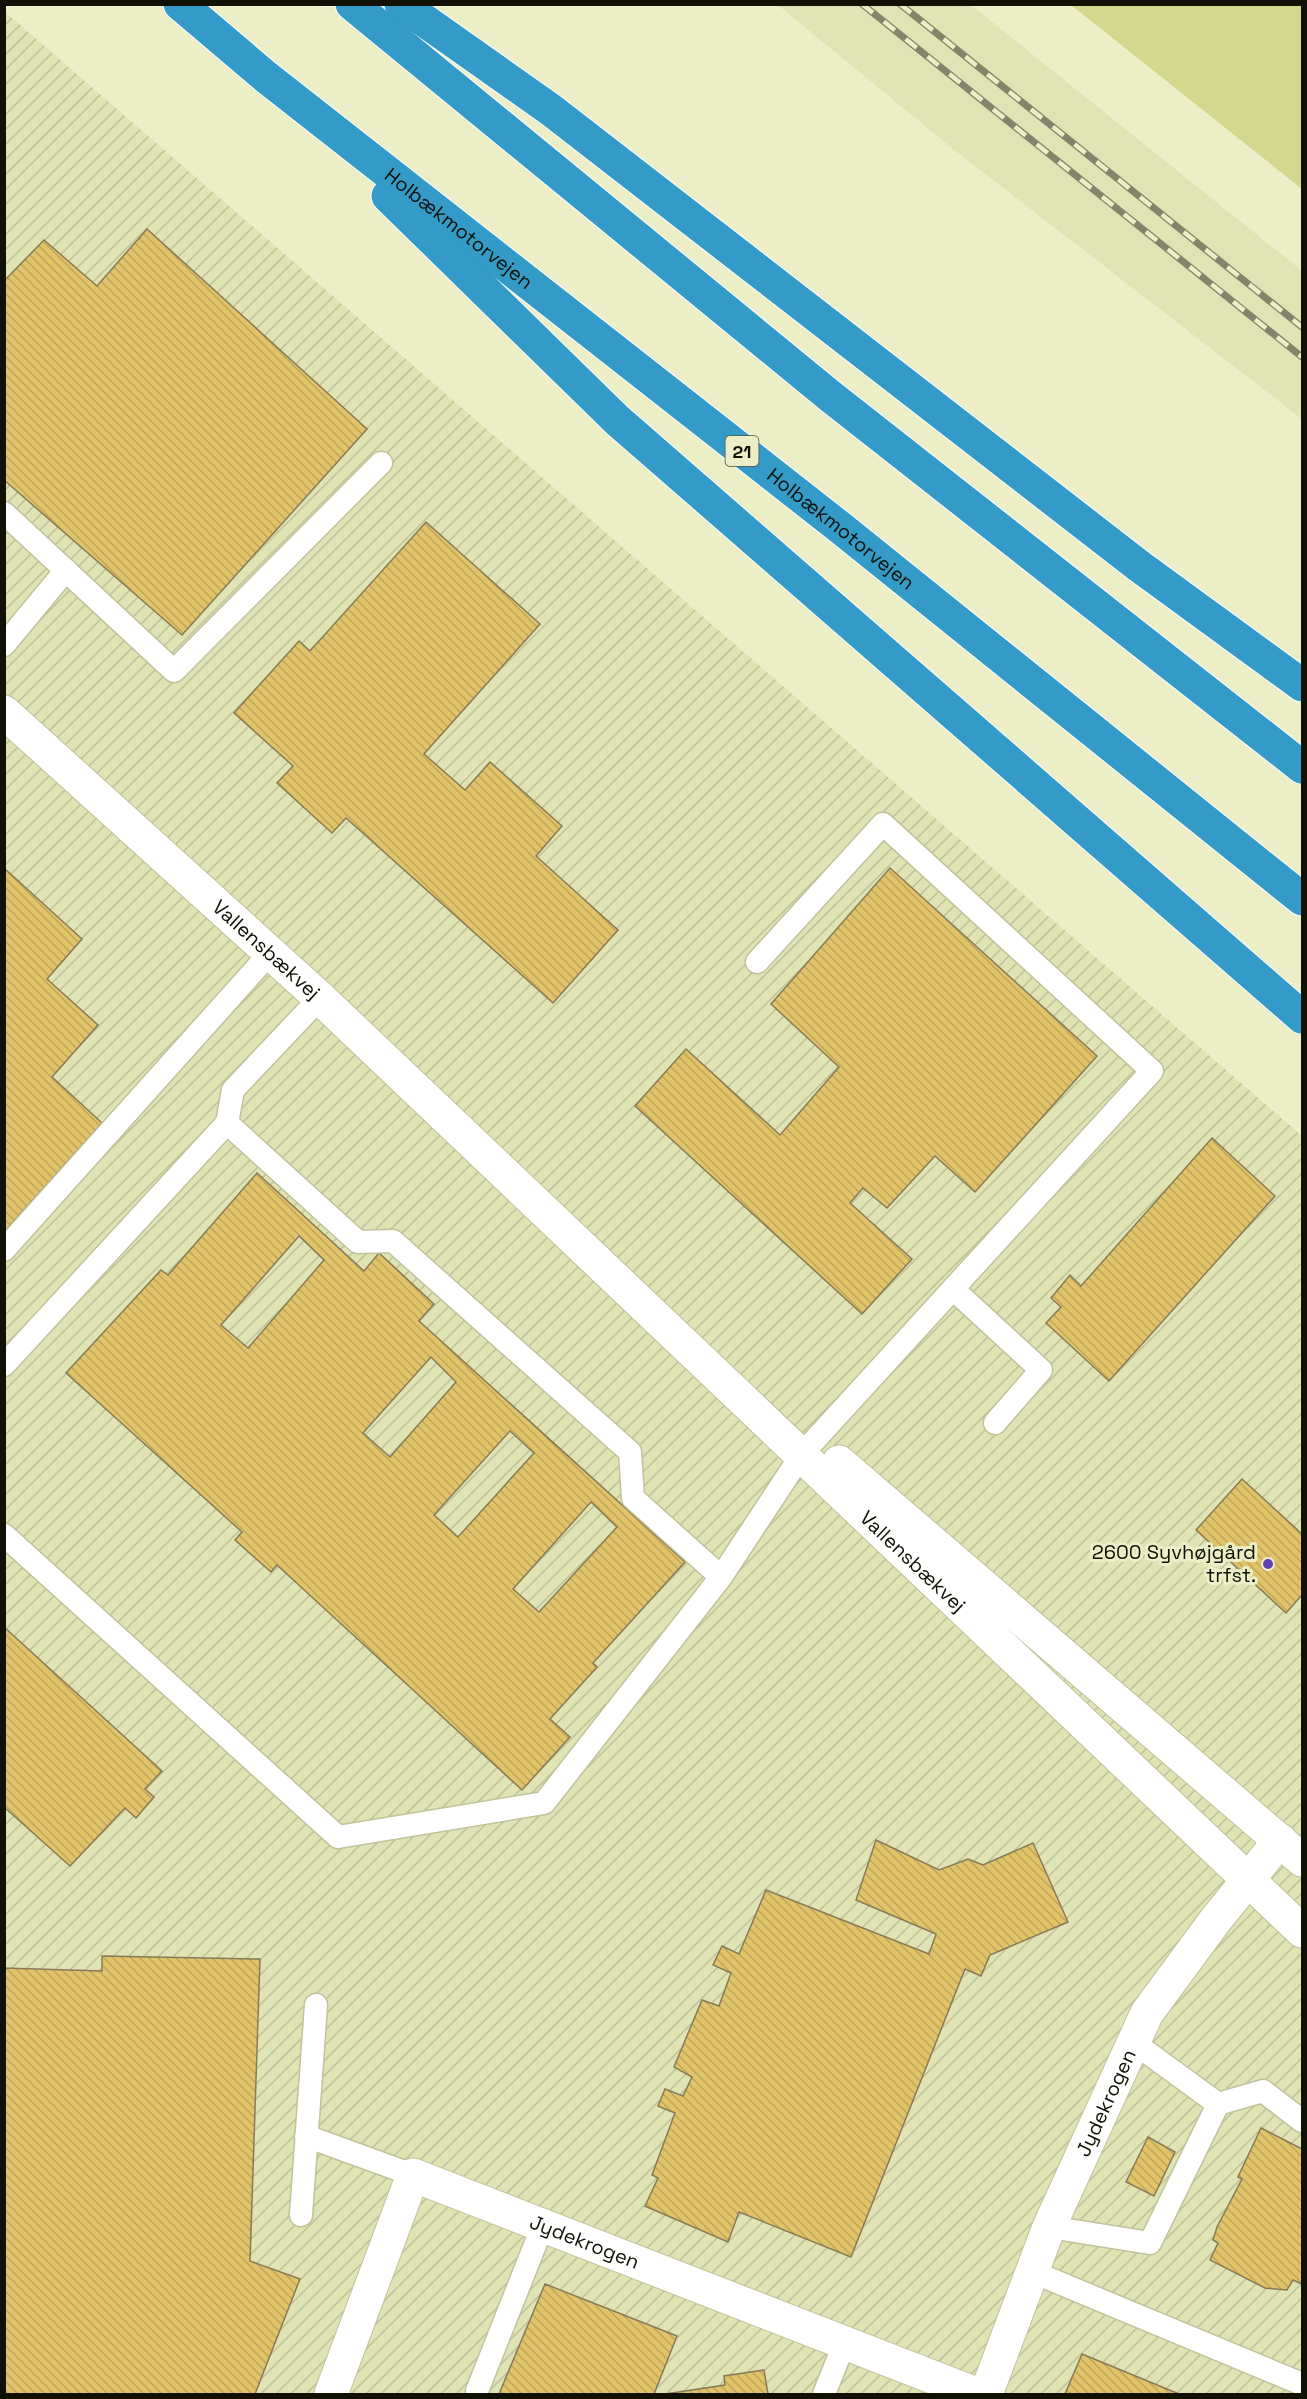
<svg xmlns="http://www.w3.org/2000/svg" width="1307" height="2399" viewBox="0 0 1307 2399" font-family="'Space Grotesk',sans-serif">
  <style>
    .built { fill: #e0e3b3 }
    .industrial { fill: url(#industrial-furrows) }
    .green { fill: #d4d88f }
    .building { fill: url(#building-back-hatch); stroke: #877b57; stroke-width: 1.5; fill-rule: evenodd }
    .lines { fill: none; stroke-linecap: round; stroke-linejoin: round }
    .service-casing { stroke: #c0c39c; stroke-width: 25 }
    .minor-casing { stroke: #c0c39c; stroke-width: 35 }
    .tertiary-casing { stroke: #c0c39c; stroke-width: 35 }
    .motorway-casing { stroke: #fff; stroke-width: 35 }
    .service { stroke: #fff; stroke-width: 22 }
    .minor { stroke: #fff; stroke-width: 33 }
    .tertiary { stroke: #fff; stroke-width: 33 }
    .motorway { stroke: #349ac7; stroke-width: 33 }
    .rail-casing { stroke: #83846a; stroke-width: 7 }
    .rail { stroke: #ebeec6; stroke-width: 4.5; stroke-dasharray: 14; stroke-linecap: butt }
    .poi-dot { fill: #603eb6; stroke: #ebeec6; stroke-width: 2 }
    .labels { text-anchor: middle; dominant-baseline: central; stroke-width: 6; stroke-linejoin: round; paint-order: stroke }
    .shield { fill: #ebeec6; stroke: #52533e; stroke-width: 1.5 }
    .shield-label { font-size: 18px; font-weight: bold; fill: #101004 }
    .street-label { font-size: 20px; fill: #101004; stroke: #ebeec6 }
    .poi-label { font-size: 20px; fill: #101004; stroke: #ebeec6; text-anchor: end }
  </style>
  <defs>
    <pattern id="industrial-furrows" width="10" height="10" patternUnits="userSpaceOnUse" patternTransform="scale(1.5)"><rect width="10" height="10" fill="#e0e3b3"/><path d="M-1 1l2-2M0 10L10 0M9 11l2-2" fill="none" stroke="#bfc298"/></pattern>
    <pattern id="building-back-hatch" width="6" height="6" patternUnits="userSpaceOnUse" patternTransform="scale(1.5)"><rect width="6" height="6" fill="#e1c36a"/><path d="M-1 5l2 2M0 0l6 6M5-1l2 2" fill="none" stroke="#c0a65a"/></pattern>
  </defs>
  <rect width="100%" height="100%" fill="#ebeec6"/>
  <polygon class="built" points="778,5 971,5 1302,271 1302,419 953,149"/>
  <polygon class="industrial" points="4,11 1302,1136 1302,2394 5,2394"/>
  <polygon class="green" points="1071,5 1302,5 1302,189"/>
  <g class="building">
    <polygon points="147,229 367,429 182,635 4,480 4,281 44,240 97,286"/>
    <polygon points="426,522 540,624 424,754 465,790 490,762 562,826 536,856 618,930 553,1003 346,818 332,833 277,783 293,766 234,713 299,641 310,651"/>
    <polygon points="4,868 82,939 47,979 98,1025 52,1077 102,1123 4,1232"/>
    <polygon points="890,868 1097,1056 975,1192 935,1156 887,1208 863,1188 850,1203 912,1259 862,1314 635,1106 686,1049 780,1135 839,1067 771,1004"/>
    <polygon points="1212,1138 1275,1196 1109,1381 1046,1323 1061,1307 1051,1298 1070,1275 1081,1286"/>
    <path d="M257,1173L364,1271L379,1253L434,1304L419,1321L685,1562L593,1663L597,1667L550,1719L570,1737L522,1790L277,1565L271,1572L235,1540L242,1532L66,1373L161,1270L168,1275ZM299,1236L324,1260L248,1348L221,1325ZM431,1357L456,1382L390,1457L363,1433ZM510,1431L534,1453L458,1537L434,1515ZM591,1502L617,1527L539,1612L513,1589Z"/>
    <polygon points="1242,1479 1302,1534 1302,1595 1286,1613 1196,1530"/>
    <polygon points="4,1627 162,1771 145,1789 154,1797 136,1818 125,1808 70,1866 4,1807"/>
    <polygon points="876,1840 939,1870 968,1859 983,1865 1033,1843 1068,1922 990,1955 981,1976 965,1969 851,2257 739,2212 728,2242 645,2206 658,2178 652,2175 675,2113 658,2106 665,2089 683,2096 692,2077 674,2067 702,2000 719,2006 731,1973 713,1965 722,1946 739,1954 766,1890 929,1954 936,1934 856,1900"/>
    <polygon points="102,1956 260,1959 250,2261 300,2279 255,2394 4,2394 4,1968 102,1971"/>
    <polygon points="1261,2128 1302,2149 1302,2284 1293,2280 1287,2290 1265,2288 1210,2260 1218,2243 1213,2240 1217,2227 1242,2179 1238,2177"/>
    <polygon points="1148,2137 1175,2152 1154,2196 1126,2182"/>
    <polygon points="545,2284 677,2336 654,2394 499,2394"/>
    <polygon points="1082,2354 1179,2394 1065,2394"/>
    <polygon points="764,2370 768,2394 665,2394 725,2385 724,2376"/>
  </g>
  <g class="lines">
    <g class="service-casing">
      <g id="service">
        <polyline points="4,513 174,671 381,463"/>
        <polyline points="4,645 66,570"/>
        <polyline points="227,1123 358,1242 393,1241 630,1452 633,1498 721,1577"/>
        <polyline points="4,1250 270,953"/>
        <polyline points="953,1289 1041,1370 995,1423"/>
        <polyline points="4,1365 227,1123 233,1090 320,998"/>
        <polyline points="4,1535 338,1837 544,1803 721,1577 802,1454 1152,1071 883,824 757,962"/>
        <polyline points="1218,2104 1263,2091 1302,2121"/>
        <polyline points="306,2136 413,2175"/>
        <polyline points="301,2215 316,2005"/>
        <polyline points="1049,2227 1150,2243 1218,2104 1133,2042"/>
        <polyline points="1033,2272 1302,2384"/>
        <polyline points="477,2391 543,2225"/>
        <polyline points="824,2394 845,2342"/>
      </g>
    </g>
    <g class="minor-casing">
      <g id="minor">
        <path id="s1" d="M331,2394L413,2175L976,2394"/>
        <path id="s2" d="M986,2394L1049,2227L1147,2013L1214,1922L1280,1840"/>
      </g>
    </g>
    <g class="tertiary-casing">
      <g id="tertiary">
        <path id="s3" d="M4,712L320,998L1302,1931"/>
        <polyline points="839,1462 1302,1860"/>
      </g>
    </g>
    <g class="motorway-casing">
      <g id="motorway">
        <path id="s4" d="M180,4L266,77L842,529L1302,899"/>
        <polyline points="352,4 830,396 1302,767"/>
        <polyline points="401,4 551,110 1139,566 1302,685"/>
        <polyline points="388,196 617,420 1302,1017"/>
      </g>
    </g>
    <use href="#service" class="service"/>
    <use href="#minor" class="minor"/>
    <use href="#tertiary" class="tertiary"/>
    <use href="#motorway" class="motorway"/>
    <g class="rail-casing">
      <g id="rail">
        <polyline points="862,4 1302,357"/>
        <polyline points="900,4 1302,327"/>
      </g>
    </g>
    <use href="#rail" class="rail"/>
  </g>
  <circle class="poi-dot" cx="1268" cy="1564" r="6"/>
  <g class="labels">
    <rect class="shield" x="725.5" y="436" width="33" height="30" rx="4.5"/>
    <g class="shield-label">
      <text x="742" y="451">21</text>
    </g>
    <g class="street-label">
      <text stroke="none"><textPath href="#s4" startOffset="358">Holbækmotorvejen</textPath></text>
      <text stroke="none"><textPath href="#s4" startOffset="844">Holbækmotorvejen</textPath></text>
      <text stroke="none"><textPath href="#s3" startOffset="354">Vallensbækvej</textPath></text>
      <text stroke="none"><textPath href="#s3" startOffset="1244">Vallensbækvej</textPath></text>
      <text stroke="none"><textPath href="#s2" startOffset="315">Jydekrogen</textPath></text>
      <text stroke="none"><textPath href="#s1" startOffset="418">Jydekrogen</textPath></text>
    </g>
    <g class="poi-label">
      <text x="1256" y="1552">2600 Syvhøjgård<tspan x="1256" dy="23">trfst.</tspan></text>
    </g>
  </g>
  <rect width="1307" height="2399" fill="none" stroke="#101004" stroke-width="12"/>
</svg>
